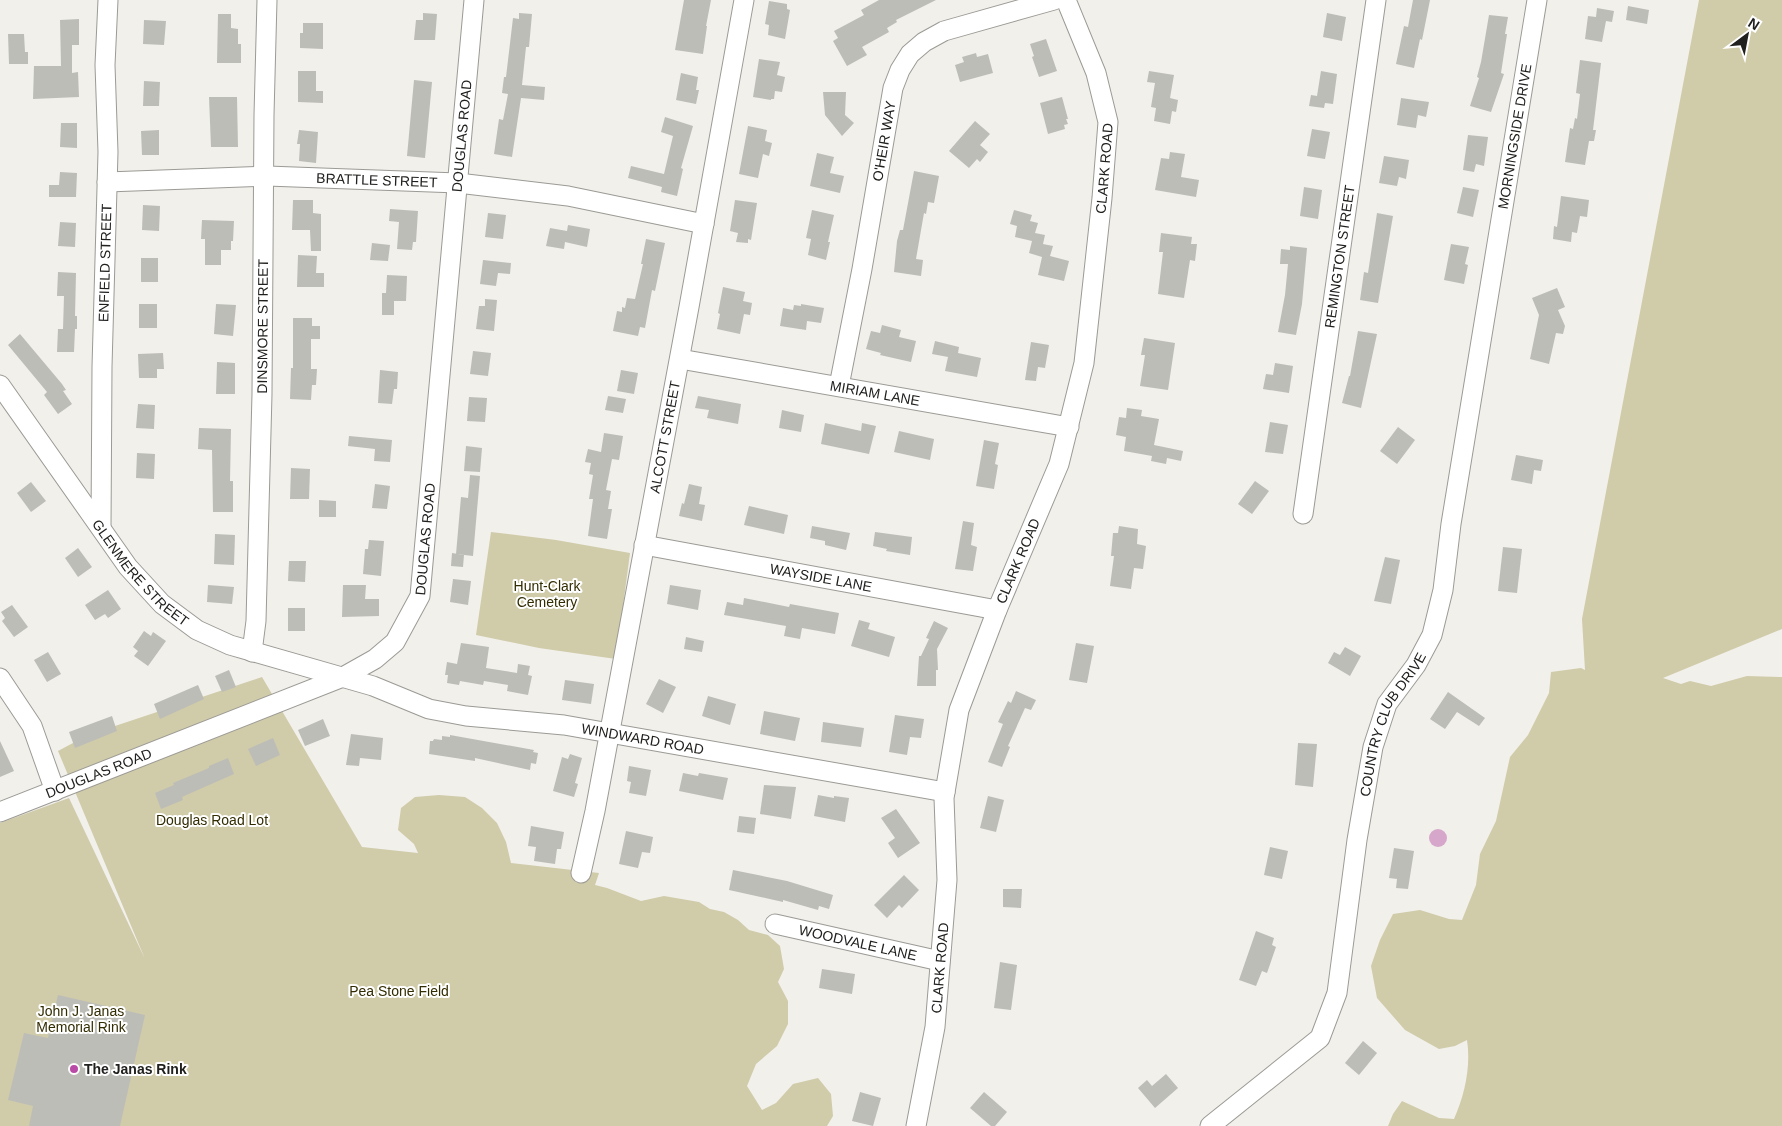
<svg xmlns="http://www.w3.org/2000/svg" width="1782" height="1126" viewBox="0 0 1782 1126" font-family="Arial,sans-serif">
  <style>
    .green { fill: #d0cba9 }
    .water { fill: #d6a7cb }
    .building { fill: #bdbdb8 }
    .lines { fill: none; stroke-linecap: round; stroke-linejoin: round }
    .minor-casing { stroke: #9b9a95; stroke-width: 21 }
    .minor { stroke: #fff; stroke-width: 19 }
    .poi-dot { fill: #b94aa6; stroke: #fff; stroke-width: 2 }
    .labels { text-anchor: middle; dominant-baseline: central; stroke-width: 4; stroke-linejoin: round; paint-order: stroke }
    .street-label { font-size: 14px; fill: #20201e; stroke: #fff }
    .park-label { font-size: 14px; fill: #322c00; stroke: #fff }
    .poi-label { font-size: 14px; font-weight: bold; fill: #20201e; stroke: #fff; text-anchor: start }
  </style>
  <rect width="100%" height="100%" fill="#f1f0eb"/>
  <g class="green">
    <path d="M1699,0H1782V629L1663,678L1681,684L1690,681L1711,686L1747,676L1782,677V1126H1388L1393,1114L1402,1101L1439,1118L1454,1119C1465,1094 1471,1066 1467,1040L1455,1046L1439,1049L1405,1030L1377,998L1371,966L1380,940L1393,914L1420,910L1449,919L1462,920L1476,885L1480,854L1496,821L1510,757L1528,735L1549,693L1551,672L1581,668L1585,670L1582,619Z"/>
    <polygon points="491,532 556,540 630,553 616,659 539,648 476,635"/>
    <polygon points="262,677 362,847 418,853 414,844 398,830 401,808 415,797 439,795 465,797 482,808 497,823 506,842 511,863 599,873 595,885 607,888 641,901 664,896 699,902 710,909 724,912 738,920 749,930 768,935 780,946 784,969 778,982 788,1001 788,1024 777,1046 756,1064 747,1086 762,1110 776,1103 793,1084 818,1078 831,1094 833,1116 827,1126 0,1126 0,823 69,798 145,959 58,751 88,735"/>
  </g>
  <circle class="water" cx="1438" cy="838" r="9"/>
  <g class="building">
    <polygon points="684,0 711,0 706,26 707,26 703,54 675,50"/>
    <polygon points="879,0 936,0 896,20 897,22 887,28 889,32 862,47 867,55 847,66 833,41 838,38 834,31 864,15 861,10"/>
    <polygon points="1413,0 1430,0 1422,40 1420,39 1414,68 1396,64 1404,26 1408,27"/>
    <polygon points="769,1 787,4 787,9 790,10 785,39 768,35 769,25 765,24"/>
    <polygon points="1628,6 1649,10 1647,24 1626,20"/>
    <polygon points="1597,8 1614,11 1612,22 1606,21 1602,42 1585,39 1588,16 1596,17"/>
    <polygon points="423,13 437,14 435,40 414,40 416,20 423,20"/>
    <polygon points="519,13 532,14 529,47 526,47 522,85 545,87 544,100 521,98 512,157 494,154 499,119 503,120 508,94 502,93 504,77 506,77 513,18 519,19"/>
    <polygon points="1327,13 1346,17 1342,41 1323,37"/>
    <polygon points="218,14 231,14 231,28 238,29 238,44 241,44 241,63 217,63"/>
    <polygon points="1489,15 1508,17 1505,34 1507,34 1501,73 1504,74 1491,112 1470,106 1479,78 1477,77 1481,62"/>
    <polygon points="79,19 79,45 72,45 72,73 78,72 79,97 33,99 34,66 61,66 60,20"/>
    <polygon points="144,20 166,21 164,45 143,44"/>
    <polygon points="303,23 323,23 323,49 300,48 300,33 303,33"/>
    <polygon points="8,34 24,34 25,52 28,52 28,64 9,64"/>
    <polygon points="1046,39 1057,71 1039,77 1032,57 1034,56 1030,44"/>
    <polygon points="976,53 977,57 988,54 993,73 960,82 955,65 964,62 962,57"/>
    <polygon points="759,59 780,62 777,75 785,77 782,92 775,91 774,99 771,99 771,100 753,97"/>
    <polygon points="1580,60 1601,63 1593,130 1596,130 1594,141 1589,141 1585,165 1565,162 1570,128 1573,129 1575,118 1577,119 1580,94 1576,93"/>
    <polygon points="298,71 316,71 316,91 323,91 323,103 298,102"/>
    <polygon points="1149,71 1174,75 1170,98 1178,100 1176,112 1172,111 1170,124 1154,121 1156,108 1151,107 1155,83 1147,82"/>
    <polygon points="1321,71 1337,74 1333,104 1325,103 1324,108 1309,106 1311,95 1317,96"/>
    <polygon points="681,73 698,77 696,90 699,90 696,104 676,100"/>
    <polygon points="414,80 432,82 425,158 407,156"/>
    <polygon points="144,81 160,82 159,106 143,106"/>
    <polygon points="823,92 846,92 845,115 854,123 842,136 825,115"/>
    <polygon points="209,97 237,97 238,147 211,147"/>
    <polygon points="1062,97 1068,119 1066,119 1068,124 1064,125 1065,129 1048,134 1040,103"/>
    <polygon points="1401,98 1429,102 1426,117 1418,115 1416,128 1397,125"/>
    <polygon points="665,117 693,126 681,168 683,169 677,196 661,192 662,187 628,178 631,166 664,174 673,136 661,132"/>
    <polygon points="975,121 990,134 980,145 988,152 980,162 977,159 969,168 949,151"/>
    <polygon points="61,123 77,123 77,148 60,147"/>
    <polygon points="748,126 767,130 765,141 772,143 769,156 763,154 758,178 739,174"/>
    <polygon points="1312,129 1330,132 1325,159 1307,156"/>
    <polygon points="159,130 159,155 142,155 141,131"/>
    <polygon points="299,130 318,132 316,163 299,161 300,144 297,144"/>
    <polygon points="1468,135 1488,137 1484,166 1476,164 1474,172 1463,170"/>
    <polygon points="1170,152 1185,154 1181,177 1199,180 1196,197 1155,190 1161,158 1169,159"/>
    <polygon points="817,153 834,157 830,173 844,176 840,193 810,186"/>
    <polygon points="1384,156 1409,160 1406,179 1399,177 1397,186 1379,183"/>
    <polygon points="914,171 939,176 934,203 928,202 926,214 924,213 916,259 923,260 921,276 894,272 897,241 900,230 903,230"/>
    <polygon points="60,172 77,173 76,197 49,197 49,185 59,185"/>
    <polygon points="1304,187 1322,190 1318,219 1300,216"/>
    <polygon points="1463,187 1479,190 1473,217 1457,213"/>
    <polygon points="1561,196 1589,200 1587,217 1580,216 1577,233 1572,232 1571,242 1553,239 1554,226 1557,227"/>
    <polygon points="293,200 313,200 313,213 321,214 321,251 311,251 310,230 292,230"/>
    <polygon points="735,200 757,203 751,240 748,239 748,243 736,242 738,233 730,231"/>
    <polygon points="143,205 160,206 159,231 142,230"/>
    <polygon points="390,209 418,211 416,242 413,242 412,250 397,249 399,222 389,221"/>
    <polygon points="812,210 834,215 828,242 830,242 826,260 808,255 811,239 806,238"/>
    <polygon points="1014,210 1032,215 1030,221 1038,223 1035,233 1045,235 1043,244 1053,246 1050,256 1069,261 1064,281 1038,275 1042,257 1029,253 1032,241 1015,237 1017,226 1010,224"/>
    <polygon points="488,213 506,215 503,239 485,237"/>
    <polygon points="1377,213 1393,216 1378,303 1360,300 1364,272 1368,273"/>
    <polygon points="202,220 234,221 233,241 231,241 231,250 221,250 221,265 205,265 205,239 201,239"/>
    <polygon points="60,222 76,223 75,247 58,246"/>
    <polygon points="568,225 590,229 587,247 565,242 564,249 546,246 550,228 567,231"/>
    <polygon points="1161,233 1192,237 1191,244 1197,244 1195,261 1190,260 1184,298 1158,294 1163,252 1159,252"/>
    <polygon points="646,239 665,243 655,291 652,290 645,328 640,327 638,336 613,331 617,311 622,312 622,307 625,308 627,298 635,299 643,264 641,264"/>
    <polygon points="372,243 390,245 388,261 370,260"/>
    <polygon points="1451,244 1469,247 1465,264 1468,265 1464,284 1444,280"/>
    <polygon points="1290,246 1307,248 1302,304 1296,335 1278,332 1285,295 1288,264 1280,264 1281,249 1290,250"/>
    <polygon points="298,255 317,256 316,273 324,273 324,287 297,287"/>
    <rect x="141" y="258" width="17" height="24"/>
    <polygon points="483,260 511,263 510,274 498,273 496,286 480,284"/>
    <polygon points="58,272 76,273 75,316 77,316 77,329 75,329 74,352 57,352 58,329 63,329 64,296 57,296"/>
    <polygon points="387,275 407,276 406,301 394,301 394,315 382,315 382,293 386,293"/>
    <polygon points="723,287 745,292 743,301 752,303 750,315 744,314 740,334 717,329 720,314 718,313"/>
    <polygon points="1557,288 1565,307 1558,310 1565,326 1563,334 1556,333 1549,364 1530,359 1539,315 1532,298"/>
    <polygon points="485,299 497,300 494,331 476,329 479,306 485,306"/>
    <rect x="139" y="304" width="18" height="24"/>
    <polygon points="216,304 236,305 233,336 214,334"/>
    <polygon points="801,304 824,308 821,323 807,321 806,330 780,326 783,308 793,310 794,305 801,306"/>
    <polygon points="293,318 312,318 312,326 320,326 320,339 311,339 311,369 317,369 316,385 312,385 311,400 290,399 291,368 293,368"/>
    <polygon points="882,325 901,330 899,337 916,341 911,362 880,355 881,353 866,349 871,331 880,333"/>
    <polygon points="1358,331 1377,334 1361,408 1342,403 1349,376 1350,376"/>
    <polygon points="20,334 62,384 66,390 63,391 72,404 58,414 44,395 47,392 8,345"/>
    <polygon points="1144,338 1175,343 1168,390 1140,386 1145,355 1141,355"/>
    <polygon points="935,341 959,347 958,353 981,358 977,377 945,371 948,357 932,354"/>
    <polygon points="1031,342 1049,345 1045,368 1038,367 1036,381 1025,380"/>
    <polygon points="473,351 491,353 488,376 470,374"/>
    <polygon points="163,353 164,369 157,369 157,378 139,378 138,354"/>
    <polygon points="217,362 235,363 235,394 216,394"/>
    <polygon points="1275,363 1293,366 1289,393 1263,389 1266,374 1273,375"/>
    <polygon points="380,370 398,372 397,389 394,389 392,404 378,403"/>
    <polygon points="621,370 638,373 634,394 617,391"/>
    <polygon points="608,396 626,399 623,413 605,410"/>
    <polygon points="698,396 741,404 738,424 707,418 709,410 695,408"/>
    <polygon points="469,397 487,398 485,422 467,421"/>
    <polygon points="138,404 155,405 154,429 136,428"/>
    <polygon points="1127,408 1142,410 1141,416 1159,419 1154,445 1183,451 1181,461 1167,458 1166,464 1151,461 1152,456 1124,451 1126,437 1116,435 1119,417 1126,418"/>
    <polygon points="782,410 804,415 801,432 779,428"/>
    <polygon points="1270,422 1288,425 1283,454 1265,452"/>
    <polygon points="825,423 861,431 862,423 876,426 869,454 821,444"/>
    <polygon points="1398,427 1415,440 1397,464 1380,451"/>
    <polygon points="199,428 231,429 230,481 233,481 233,512 213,512 212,450 198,449"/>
    <polygon points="899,431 934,439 930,460 894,452"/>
    <polygon points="604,433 623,436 619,460 612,459 606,490 611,491 608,509 612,509 607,539 588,536 593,499 589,499 593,475 589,474 591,463 585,462 588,449 601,452"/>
    <polygon points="349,436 392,440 390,462 374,461 375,449 348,446"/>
    <polygon points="984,440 999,443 995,464 998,465 994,489 976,486"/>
    <polygon points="466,446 482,448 480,472 464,471"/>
    <polygon points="137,453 155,454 154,479 136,478"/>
    <polygon points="1516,455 1543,460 1541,471 1534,470 1532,484 1511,480"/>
    <polygon points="291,468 310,469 309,499 290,499"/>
    <polygon points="470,475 480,476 473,556 456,554 461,497 468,498"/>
    <polygon points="1255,481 1269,491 1252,514 1238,504"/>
    <polygon points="31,482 46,501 31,512 17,493"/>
    <polygon points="375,484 390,486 387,509 372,508"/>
    <polygon points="689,484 702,487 699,504 705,505 702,521 679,516 682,503 684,504"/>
    <polygon points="319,500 336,501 336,517 319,517"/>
    <polygon points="749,506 788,515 784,534 744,525"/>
    <polygon points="963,521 974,523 971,545 977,547 973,571 955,569"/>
    <polygon points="812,526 850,533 846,550 825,545 825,541 810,538"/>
    <polygon points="1119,526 1138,529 1137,544 1146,546 1143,569 1134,568 1131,589 1110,586 1114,556 1111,556 1113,533 1118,533"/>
    <polygon points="875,532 912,537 910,555 886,551 887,549 873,546"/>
    <polygon points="215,534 235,535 234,565 214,564"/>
    <polygon points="369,540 384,541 381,576 363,574 365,549 368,549"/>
    <polygon points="1503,547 1522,549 1517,593 1498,591"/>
    <polygon points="78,548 92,567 78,577 65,558"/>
    <polygon points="452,553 464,555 463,567 451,566"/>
    <polygon points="1385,557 1400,560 1391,604 1374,601"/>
    <polygon points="289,561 306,561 305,582 288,581"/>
    <polygon points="453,579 471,581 468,605 450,602"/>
    <polygon points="208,585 234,587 232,604 207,602"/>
    <polygon points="343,585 366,585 365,599 379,599 379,616 342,617"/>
    <polygon points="670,585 701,590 698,610 667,604"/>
    <polygon points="108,590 121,609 108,618 105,614 95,620 85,605"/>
    <polygon points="744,598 789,607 790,604 839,613 835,634 802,628 800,639 784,636 786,626 724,615 727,602 743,605"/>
    <polygon points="12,605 28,627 14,637 2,621 5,618 1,612"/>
    <rect x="288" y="608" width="17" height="23"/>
    <polygon points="859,620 870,623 868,629 895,637 889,657 851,646"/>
    <polygon points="934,621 948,628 937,649 938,670 936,670 936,686 917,686 919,656 921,656 929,639 926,638"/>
    <polygon points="144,631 151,636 153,632 166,641 148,666 134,656 138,651 133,647"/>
    <polygon points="686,637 704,641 702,652 684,649"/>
    <polygon points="461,643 489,647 486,668 517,673 518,664 530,666 528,675 532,676 528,695 507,691 508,685 484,681 483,685 460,681 459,685 447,683 448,675 445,675 447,662 457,664"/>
    <polygon points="1076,643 1094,646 1087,683 1069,680"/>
    <polygon points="1345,647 1361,656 1350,676 1328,663 1334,652 1340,655"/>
    <polygon points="48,652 61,674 47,682 34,660"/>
    <polygon points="229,670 236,687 222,692 215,676"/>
    <polygon points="659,679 676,687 663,713 646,704"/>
    <polygon points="565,680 594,684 591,704 562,700"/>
    <polygon points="198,685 204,699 160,719 154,704"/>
    <polygon points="1016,691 1036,700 1031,710 1025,708 1008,746 1010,747 1002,767 988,762 1003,724 998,722 1008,701 1011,703"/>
    <polygon points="1448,692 1485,718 1479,726 1457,712 1445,729 1430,719"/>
    <polygon points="708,696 736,704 730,725 702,716"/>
    <polygon points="764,711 800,718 795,741 760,734"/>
    <polygon points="895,715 924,719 921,738 910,737 907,755 889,752"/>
    <polygon points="112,716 117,731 75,748 69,732"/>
    <polygon points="323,719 330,736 305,746 298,730"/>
    <polygon points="823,722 864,728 861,747 821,742"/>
    <polygon points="351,734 383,738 381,760 360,758 359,766 346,765"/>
    <polygon points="450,735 534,750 533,752 538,753 536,764 531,763 530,770 475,758 475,761 429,754 430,741 433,741 434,739 442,740 442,736 450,737"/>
    <polygon points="273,738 280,755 256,766 248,749"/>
    <polygon points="0,741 14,771 0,777"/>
    <polygon points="1298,743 1317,744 1313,787 1295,785"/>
    <polygon points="570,754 582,758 575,783 578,784 574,797 553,791 562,757 568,759"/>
    <polygon points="228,758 234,774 182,797 183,800 161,809 155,793 174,785 173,783 209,768 209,766"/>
    <polygon points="629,766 651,770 646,796 629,793 631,782 627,781"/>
    <polygon points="683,773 698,776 699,773 728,778 723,800 679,791"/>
    <polygon points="764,785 796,787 791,819 760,814"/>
    <polygon points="818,795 834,798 834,796 849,798 845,822 814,816"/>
    <polygon points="988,796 1004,800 996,832 980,828"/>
    <polygon points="896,809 920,843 898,858 888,843 895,838 881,818"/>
    <polygon points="739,816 756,818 754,834 737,832"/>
    <polygon points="531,826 564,832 561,849 557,849 555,864 534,861 536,847 528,846"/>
    <polygon points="626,831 653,837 650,853 642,852 638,868 619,864"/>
    <polygon points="1270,847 1288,851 1282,879 1264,875"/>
    <polygon points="1394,848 1414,851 1408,889 1396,888 1397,879 1389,878"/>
    <polygon points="733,870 787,881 833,895 829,909 819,906 818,910 783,900 783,902 729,890"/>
    <polygon points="904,875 919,890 902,908 899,905 887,918 874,905"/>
    <polygon points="1003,889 1022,889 1021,908 1003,907"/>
    <polygon points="1256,931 1274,938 1272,945 1276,947 1267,973 1262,971 1256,986 1239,980"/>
    <polygon points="1000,962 1017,965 1011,1010 994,1008"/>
    <polygon points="822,969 855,974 852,994 819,988"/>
    <polygon points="58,995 145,1015 120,1126 29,1126 33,1106 8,1100 24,1033 48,1038"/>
    <polygon points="1363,1041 1377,1053 1359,1075 1345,1063"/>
    <polygon points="1166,1074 1178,1088 1155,1108 1138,1088 1147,1080 1152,1086"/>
    <polygon points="860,1092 881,1098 873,1126 852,1121"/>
    <polygon points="984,1092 1007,1112 995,1126 991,1126 970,1108"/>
  </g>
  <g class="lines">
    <g class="minor-casing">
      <g id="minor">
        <path id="s1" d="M107,182L267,176L458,183L568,196L704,224"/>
        <path id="s2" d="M680,359L1069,427"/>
        <path id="s3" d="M0,385L128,567L162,604L197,630L230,645L373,686L429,709L466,716L564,725L945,792"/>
        <path id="s4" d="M839,386L862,269L893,88L900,70L910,54L924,42L944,31L1054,0"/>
        <path id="s5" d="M1303,514L1376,0"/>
        <path id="s6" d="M101,527L102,367L108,152L105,65L108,0"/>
        <path id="s7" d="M644,545L997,610"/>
        <path id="s8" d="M252,652L256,621L262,394L264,115L267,0"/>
        <polyline points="0,678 32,726 55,791"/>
        <path id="s9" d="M0,812L343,677L375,659L395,642L420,596L474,0"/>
        <path id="s10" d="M581,873L595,811L689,307L744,0"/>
        <path id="s11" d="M775,924L940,961"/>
        <path id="s12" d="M916,1126L935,1027L947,880L944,798L959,710L997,610L1059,464L1084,363L1102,198L1108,122L1096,73L1066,0"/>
        <path id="s13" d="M1210,1126L1320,1038L1337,993L1357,840L1373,747L1387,704L1416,665L1432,635L1443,590L1451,524L1537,0"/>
      </g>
    </g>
    <use href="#minor" class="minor"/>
  </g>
  <circle class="poi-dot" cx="74" cy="1069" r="5"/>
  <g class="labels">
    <g class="street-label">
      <text stroke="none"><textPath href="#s9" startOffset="946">DOUGLAS ROAD</textPath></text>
      <text stroke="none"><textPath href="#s13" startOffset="1071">MORNINGSIDE DRIVE</textPath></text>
      <text stroke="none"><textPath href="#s4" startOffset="249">O'HEIR WAY</textPath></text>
      <text stroke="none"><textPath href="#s12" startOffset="985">CLARK ROAD</textPath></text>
      <text stroke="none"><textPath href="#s1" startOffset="270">BRATTLE STREET</textPath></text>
      <text stroke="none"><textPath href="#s5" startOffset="260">REMINGTON STREET</textPath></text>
      <text stroke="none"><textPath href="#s6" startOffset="264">ENFIELD STREET</textPath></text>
      <text stroke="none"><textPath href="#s8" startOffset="326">DINSMORE STREET</textPath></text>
      <text stroke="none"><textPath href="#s2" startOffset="198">MIRIAM LANE</textPath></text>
      <text stroke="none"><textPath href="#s10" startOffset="444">ALCOTT STREET</textPath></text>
      <text stroke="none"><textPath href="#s9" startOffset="541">DOUGLAS ROAD</textPath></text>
      <text stroke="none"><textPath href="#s12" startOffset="580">CLARK ROAD</textPath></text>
      <text stroke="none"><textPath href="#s3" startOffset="235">GLENMERE STREET</textPath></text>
      <text stroke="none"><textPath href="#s7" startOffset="180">WAYSIDE LANE</textPath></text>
      <text stroke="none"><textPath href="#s13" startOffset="466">COUNTRY CLUB DRIVE</textPath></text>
      <text stroke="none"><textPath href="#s3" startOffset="778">WINDWARD ROAD</textPath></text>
      <text stroke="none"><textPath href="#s9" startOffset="106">DOUGLAS ROAD</textPath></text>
      <text stroke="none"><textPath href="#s11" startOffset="85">WOODVALE LANE</textPath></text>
      <text stroke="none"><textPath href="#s12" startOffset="160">CLARK ROAD</textPath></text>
    </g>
    <g class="park-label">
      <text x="547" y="586">Hunt-Clark<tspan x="547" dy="16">Cemetery</tspan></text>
      <text x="212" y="820">Douglas Road Lot</text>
      <text x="399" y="991">Pea Stone Field</text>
      <text x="81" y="1011">John J. Janas<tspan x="81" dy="16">Memorial Rink</tspan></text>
    </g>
    <g class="poi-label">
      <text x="84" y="1069">The Janas Rink</text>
    </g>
  </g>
  <g transform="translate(1747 35) rotate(32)" stroke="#ffffff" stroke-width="4" paint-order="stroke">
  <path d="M0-4L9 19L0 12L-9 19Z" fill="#20201e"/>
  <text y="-8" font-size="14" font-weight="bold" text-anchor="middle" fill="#20201e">N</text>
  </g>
</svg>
